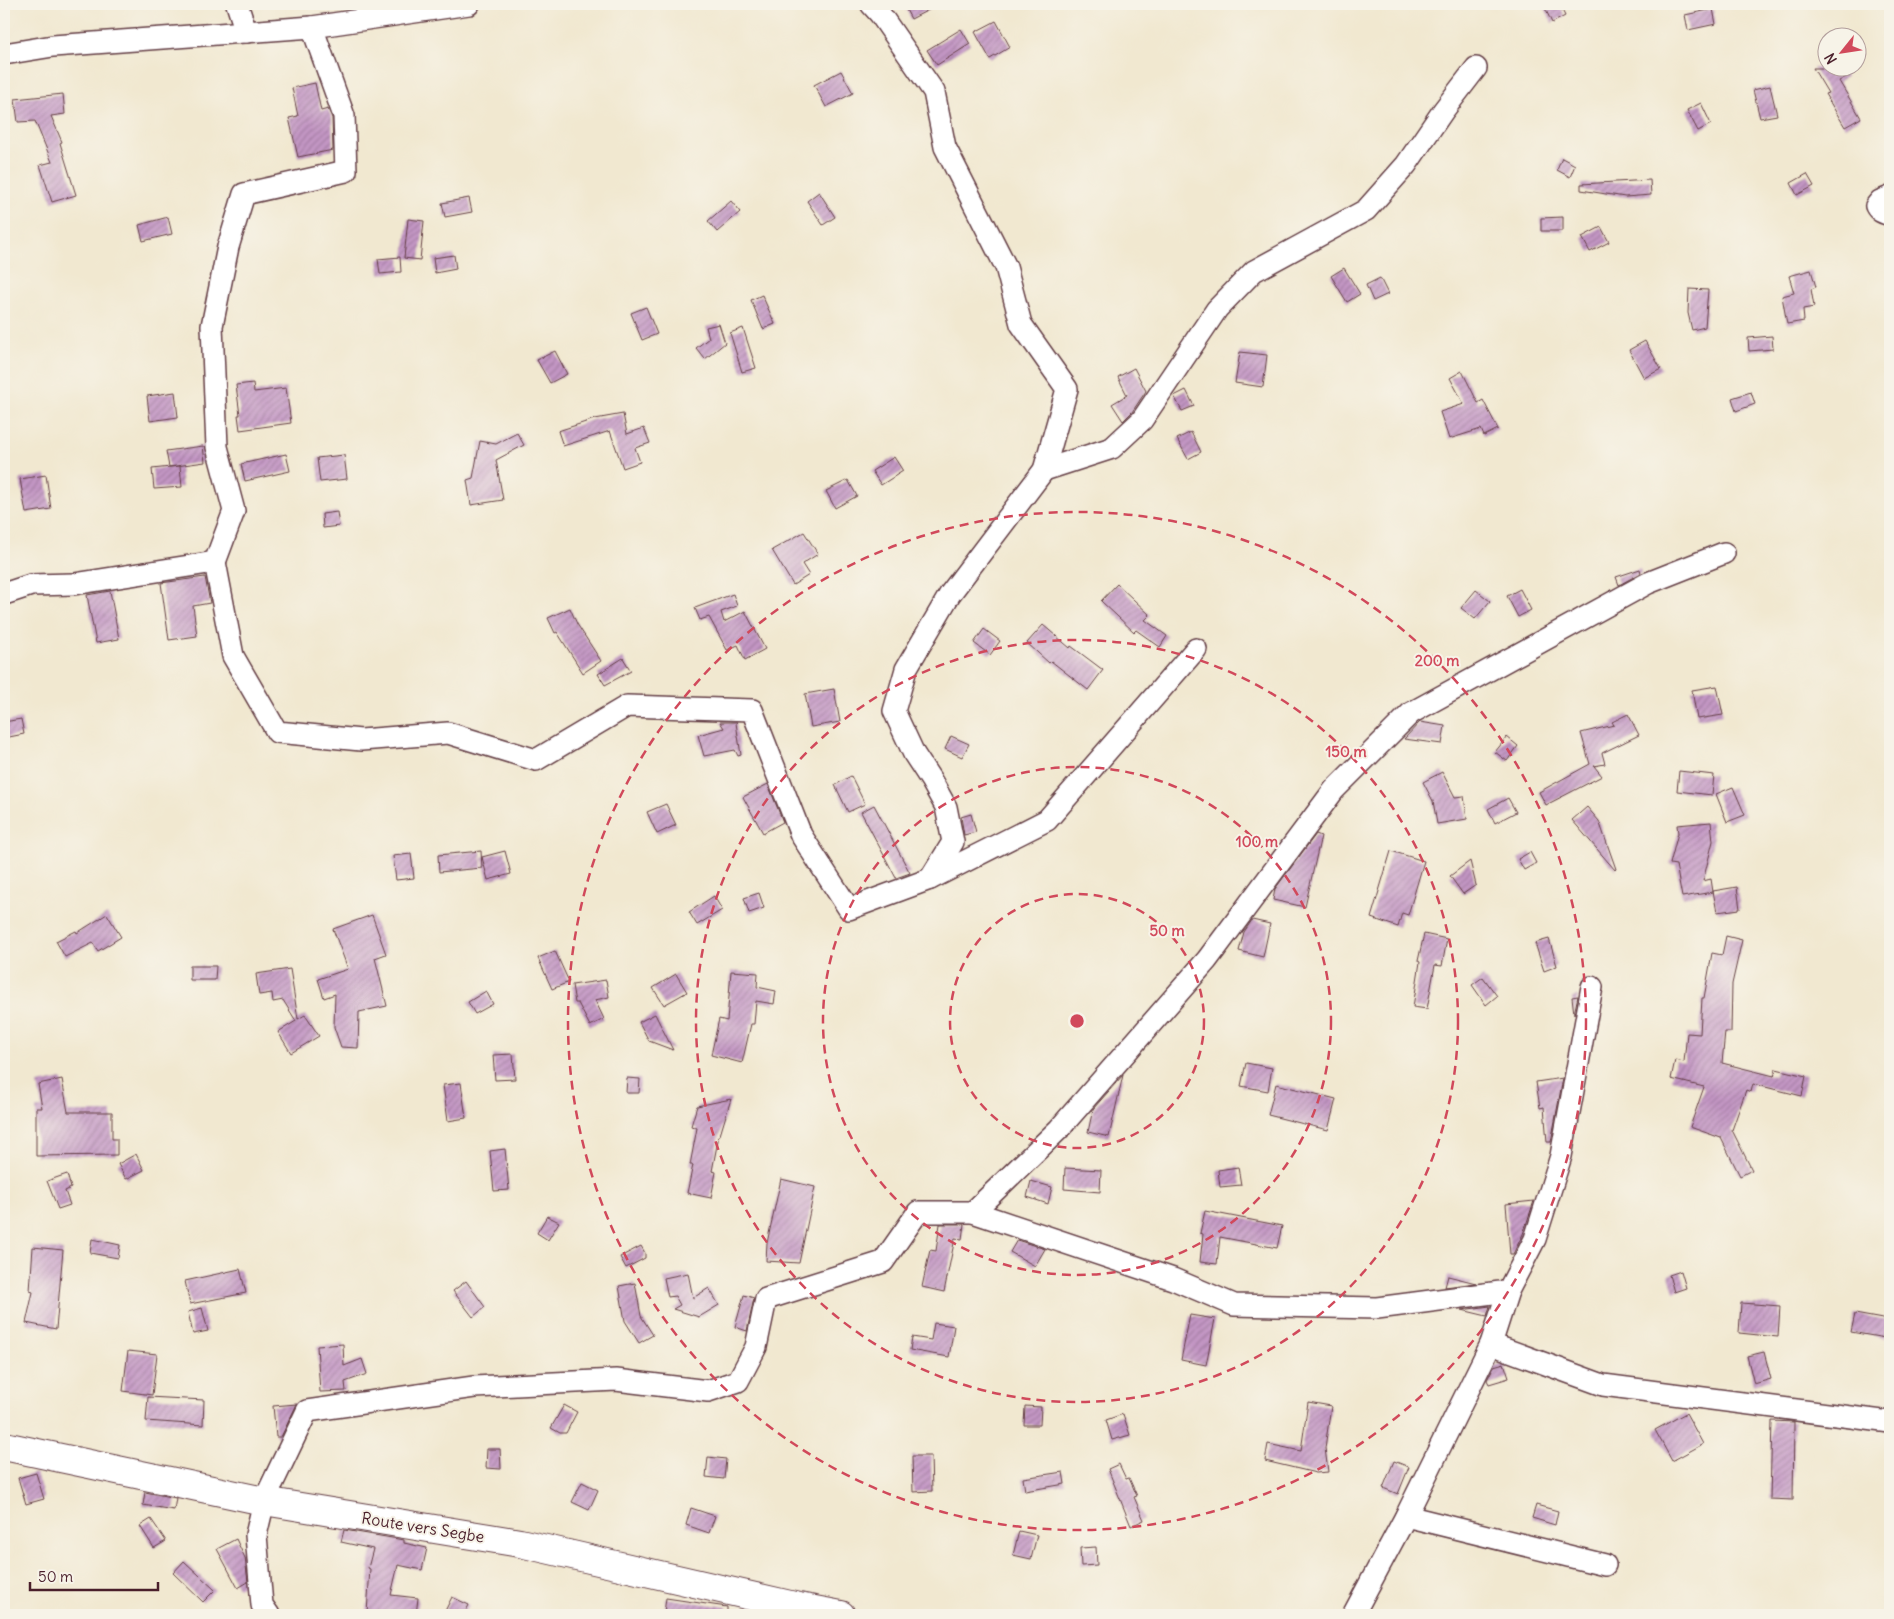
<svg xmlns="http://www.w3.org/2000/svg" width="1894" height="1619" viewBox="0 0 1894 1619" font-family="Delius,sans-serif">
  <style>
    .building { fill: url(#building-hatch) }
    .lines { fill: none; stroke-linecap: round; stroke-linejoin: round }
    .minor-casing { stroke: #633d44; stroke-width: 24 }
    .major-casing { stroke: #633d44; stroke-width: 30 }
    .minor { stroke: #fff; stroke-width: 21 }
    .major { stroke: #fff; stroke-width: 28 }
    .ring { fill: none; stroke: #d1495b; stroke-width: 2.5; stroke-dasharray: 9 6 }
    .labels { text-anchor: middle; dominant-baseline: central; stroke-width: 4; stroke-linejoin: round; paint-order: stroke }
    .street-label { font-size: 16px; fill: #4a1f2b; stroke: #f7f3e8 }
    .centre { fill: #d1495b; stroke: #f7f3e8; stroke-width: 2.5 }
    .ring-label { font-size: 15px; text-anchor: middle; font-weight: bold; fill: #d1495b; stroke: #f7f3e8; stroke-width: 4; stroke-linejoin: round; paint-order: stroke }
  </style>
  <defs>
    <pattern id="building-hatch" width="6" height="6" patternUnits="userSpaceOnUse" patternTransform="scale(1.25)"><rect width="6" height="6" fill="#c396c4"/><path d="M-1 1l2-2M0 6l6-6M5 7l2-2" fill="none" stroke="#a07a9f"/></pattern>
  </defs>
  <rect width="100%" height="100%" fill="#f7f3e8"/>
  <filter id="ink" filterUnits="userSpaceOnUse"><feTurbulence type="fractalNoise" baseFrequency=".02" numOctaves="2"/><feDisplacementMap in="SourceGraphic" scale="10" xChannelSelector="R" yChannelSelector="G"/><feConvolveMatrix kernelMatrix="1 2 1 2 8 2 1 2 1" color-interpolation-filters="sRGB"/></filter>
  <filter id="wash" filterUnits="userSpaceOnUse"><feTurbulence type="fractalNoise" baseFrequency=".0096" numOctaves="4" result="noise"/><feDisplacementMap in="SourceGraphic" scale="20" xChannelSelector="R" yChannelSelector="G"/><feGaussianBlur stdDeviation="1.12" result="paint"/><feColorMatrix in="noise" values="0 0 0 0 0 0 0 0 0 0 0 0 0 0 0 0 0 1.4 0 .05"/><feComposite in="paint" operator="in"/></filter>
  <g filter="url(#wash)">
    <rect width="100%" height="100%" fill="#f1e8d0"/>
    <g id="blocks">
      <g class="building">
        <polygon points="903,4 940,4 911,19"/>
        <polygon points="1543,4 1559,4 1565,16 1552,23"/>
        <polygon points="1713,9 1716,24 1688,30 1685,15"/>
        <polygon points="996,21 1010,47 990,59 975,32"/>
        <polygon points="961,29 970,44 937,65 927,50"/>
        <polygon points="1813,68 1840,68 1846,77 1839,81 1861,118 1845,127 1825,94 1828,93"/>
        <polygon points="841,71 853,93 826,107 814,85"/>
        <polygon points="315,83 321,111 328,109 332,118 333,150 298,157 289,118 298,116 292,88"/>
        <polygon points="1770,86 1777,115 1760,118 1753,90"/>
        <polygon points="63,94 65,114 51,116 62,142 60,143 76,195 52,202 40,165 52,162 35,121 18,122 15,99"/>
        <polygon points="1701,103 1711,124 1698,131 1687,110"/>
        <polygon points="1562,158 1575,165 1570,177 1557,170"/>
        <polygon points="1807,174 1814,186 1797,195 1791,183"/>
        <polygon points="1650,180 1651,195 1625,197 1581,190 1581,184"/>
        <polygon points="819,192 835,217 823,225 807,201"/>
        <polygon points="469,198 472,212 445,217 442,203"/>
        <polygon points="731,201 740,212 717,232 708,221"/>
        <polygon points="168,217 172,234 143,241 139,225"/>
        <polygon points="1563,217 1563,231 1541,231 1541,218"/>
        <polygon points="408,219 424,221 420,260 404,258"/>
        <polygon points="1601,227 1609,242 1590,252 1582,237"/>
        <polygon points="454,255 456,269 435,273 433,258"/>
        <polygon points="400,257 401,272 380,274 378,259"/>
        <polygon points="1344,268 1360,294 1347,302 1331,276"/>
        <polygon points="1811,270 1816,287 1811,289 1814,307 1803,309 1804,321 1787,324 1782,296 1794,293 1789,276"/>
        <polygon points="1380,278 1388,294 1373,301 1366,285"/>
        <polygon points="1689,289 1708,290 1705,327 1692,330 1688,313"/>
        <polygon points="762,295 775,324 763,329 751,300"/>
        <polygon points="646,307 657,334 642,340 631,313"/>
        <polygon points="719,324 725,343 705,359 696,348 709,338 706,327"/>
        <polygon points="743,328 756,368 742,372 730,333"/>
        <polygon points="1772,336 1773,349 1749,351 1748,338"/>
        <polygon points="1645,341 1661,369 1644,378 1629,350"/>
        <polygon points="555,351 567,374 550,383 537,360"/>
        <polygon points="1240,352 1267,355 1263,387 1235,383"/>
        <polygon points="1134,368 1146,391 1132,412 1123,421 1112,404 1127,395 1118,377"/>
        <polygon points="1462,371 1478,403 1483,400 1498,429 1484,436 1481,429 1449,439 1440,412 1464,404 1450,378"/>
        <polygon points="253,383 254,392 286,388 291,423 240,430 238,415 240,415 236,385"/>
        <polygon points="1186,390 1194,406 1182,411 1174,396"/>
        <polygon points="175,392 178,417 150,421 147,396"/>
        <polygon points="1751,392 1755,404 1736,411 1732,398"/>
        <polygon points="623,414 627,434 644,428 650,443 635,448 640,462 623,468 610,431 563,446 558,431 595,419"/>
        <polygon points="1191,432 1201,452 1188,459 1177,439"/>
        <polygon points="517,433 524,445 496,460 503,500 471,505 467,480 473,478 480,441 496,444"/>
        <polygon points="203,446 205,462 169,467 166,451"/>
        <polygon points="286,454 290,471 245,481 241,464"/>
        <polygon points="344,455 347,479 320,482 317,458"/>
        <polygon points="894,457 903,471 881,485 872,471"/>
        <polygon points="180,466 182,487 154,489 152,469"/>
        <polygon points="46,475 51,509 26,513 20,479"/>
        <polygon points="848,480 857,496 835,508 826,491"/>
        <polygon points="337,512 339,526 323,528 322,514"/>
        <polygon points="804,532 818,554 802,564 809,575 793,585 772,550"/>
        <polygon points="1640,569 1641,573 1619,585 1616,577"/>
        <polygon points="205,577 210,603 193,606 197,636 169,640 161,583"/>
        <polygon points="1117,584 1150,615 1145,620 1167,636 1160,647 1136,630 1134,632 1101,601"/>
        <polygon points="1520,589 1531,610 1518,617 1507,596"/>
        <polygon points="1476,590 1490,601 1475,619 1461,608"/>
        <polygon points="110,591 119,639 96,643 87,595"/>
        <polygon points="733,594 737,606 721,612 724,622 745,611 765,649 745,660 738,645 727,650 709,617 700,620 695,608"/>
        <polygon points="570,608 577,624 601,661 583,673 557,632 555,633 548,618"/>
        <polygon points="1043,625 1070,648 1071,646 1103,670 1088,690 1051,661 1049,663 1027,643"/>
        <polygon points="984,629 1000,641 990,655 974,643"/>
        <polygon points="623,658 631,671 605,685 598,674"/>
        <polygon points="1717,686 1723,715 1697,719 1692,690"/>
        <polygon points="834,689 840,722 811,727 805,694"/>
        <polygon points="1628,714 1639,735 1602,753 1605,764 1594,766 1602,776 1546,805 1539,792 1590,764 1581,733 1614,725 1612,722"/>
        <polygon points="21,719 24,734 4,738 4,722"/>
        <polygon points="720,722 737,722 736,723 741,755 738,756 735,750 704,756 698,735 724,728"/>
        <polygon points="1420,722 1445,726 1442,744 1404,739"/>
        <polygon points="951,736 969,744 962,757 945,749"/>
        <polygon points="1507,737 1518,746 1507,761 1495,752"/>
        <polygon points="1679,771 1714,775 1712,795 1677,791"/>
        <polygon points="1442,772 1455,797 1464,796 1467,819 1437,824 1433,801 1423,782"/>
        <polygon points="851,776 865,804 848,812 835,785"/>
        <polygon points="768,784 783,822 763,833 743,797"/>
        <polygon points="1733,787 1745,815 1727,822 1716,794"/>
        <polygon points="1508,798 1516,812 1495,823 1488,809"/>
        <polygon points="666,804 676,825 657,834 647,812"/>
        <polygon points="874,805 910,873 896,878 861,812"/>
        <polygon points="1587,807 1599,821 1616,869 1615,870 1572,820"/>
        <polygon points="971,814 976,832 964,835 961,817"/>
        <polygon points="1711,822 1713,841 1703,881 1711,879 1713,892 1682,897 1676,865 1670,864 1678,833 1677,825"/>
        <polygon points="1316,834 1321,836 1305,907 1273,900 1275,889"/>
        <polygon points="481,851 482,868 439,872 438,855"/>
        <polygon points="505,851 511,874 488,880 482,857"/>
        <polygon points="1391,851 1424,861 1408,915 1402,913 1398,927 1371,918"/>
        <polygon points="1530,852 1536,863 1524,870 1518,859"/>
        <polygon points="411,854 414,878 396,880 393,856"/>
        <polygon points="1470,861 1476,885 1463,894 1450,876"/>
        <polygon points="1737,887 1740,909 1717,912 1713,891"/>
        <polygon points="759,893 764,908 749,913 744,898"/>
        <polygon points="714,896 722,910 697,925 689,912"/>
        <polygon points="107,914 121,937 98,951 93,943 65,957 56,941 76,931 77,933"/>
        <polygon points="372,915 386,954 375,958 387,1006 359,1012 358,1048 341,1047 334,1027 335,994 324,998 318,979 348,969 333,929"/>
        <polygon points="1252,920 1270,924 1263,957 1239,951 1244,932"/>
        <polygon points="1424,934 1447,939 1442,966 1435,965 1427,1009 1413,1007 1420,962 1418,961"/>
        <polygon points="1726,936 1742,940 1732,984 1731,1032 1725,1032 1722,1063 1774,1076 1776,1069 1806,1076 1802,1096 1753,1084 1751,1092 1746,1090 1732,1130 1752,1170 1740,1176 1721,1138 1690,1127 1704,1087 1671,1079 1675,1060 1684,1062 1687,1033 1700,1034 1702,998 1704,998 1712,953 1722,955"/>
        <polygon points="1549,939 1557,966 1544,971 1535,943"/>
        <polygon points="555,951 569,982 552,989 538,958"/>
        <polygon points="190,966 216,966 215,980 190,980"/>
        <polygon points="290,969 298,1019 305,1015 319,1036 291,1053 278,1032 296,1021 283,1000 273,1002 272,993 259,995 256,974"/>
        <polygon points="731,971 758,973 757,987 776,991 774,1004 756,1001 754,1024 751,1024 742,1063 711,1055 719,1019 727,1021"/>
        <polygon points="676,974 687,992 664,1005 653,988"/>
        <polygon points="1483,977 1497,996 1486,1005 1472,985"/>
        <polygon points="606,980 609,997 595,1000 604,1019 590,1026 578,1003 575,1003 572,985"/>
        <polygon points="486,991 493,1004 475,1014 468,1002"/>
        <polygon points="1578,996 1574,1014 1572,997"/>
        <polygon points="655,1014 673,1050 649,1041 639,1022"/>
        <polygon points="513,1054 515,1079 495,1080 493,1055"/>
        <polygon points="1246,1063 1272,1068 1268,1091 1241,1086"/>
        <polygon points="1123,1075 1109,1137 1088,1132 1093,1109"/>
        <polygon points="627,1078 640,1079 639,1093 626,1093"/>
        <polygon points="1563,1078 1551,1142 1547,1142 1544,1107 1540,1108 1536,1082"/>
        <polygon points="62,1079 68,1112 112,1112 112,1139 117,1139 117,1155 36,1156 36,1108 42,1108 38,1084"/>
        <polygon points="461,1083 466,1118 448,1121 443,1085"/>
        <polygon points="1276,1084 1336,1099 1328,1130 1268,1115"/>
        <polygon points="731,1099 720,1135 719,1135 712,1171 716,1172 711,1198 687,1193 693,1165 690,1165 697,1128 691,1126 697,1106"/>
        <polygon points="505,1149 509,1190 494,1191 490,1151"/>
        <polygon points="136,1154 144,1170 126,1179 118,1164"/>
        <polygon points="1238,1167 1241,1185 1220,1187 1218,1170"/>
        <polygon points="1065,1168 1101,1170 1100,1192 1064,1189"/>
        <polygon points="67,1174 71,1188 65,1191 70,1205 58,1209 47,1181"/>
        <polygon points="781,1179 815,1187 799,1263 766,1261 767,1243"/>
        <polygon points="1031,1181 1052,1187 1048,1204 1027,1197"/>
        <polygon points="1534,1201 1523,1234 1513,1254 1510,1254 1506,1204"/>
        <polygon points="1205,1211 1282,1226 1277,1248 1220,1237 1217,1264 1200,1262 1203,1234 1200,1233"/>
        <polygon points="547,1216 559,1222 548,1240 537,1233"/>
        <polygon points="940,1224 964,1224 962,1239 955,1238 944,1292 922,1287 930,1250 936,1251"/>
        <polygon points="92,1239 120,1245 118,1258 90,1253"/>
        <polygon points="1017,1240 1045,1249 1035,1266 1010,1252"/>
        <polygon points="641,1246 645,1253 645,1258 626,1268 620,1257"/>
        <polygon points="33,1247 63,1250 56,1329 26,1323 33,1292 30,1291"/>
        <polygon points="240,1269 246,1293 190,1304 185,1281"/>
        <polygon points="1681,1271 1686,1288 1674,1292 1669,1275"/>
        <polygon points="688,1273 693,1298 709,1288 719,1305 699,1317 673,1309 680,1305 675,1296 668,1297 664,1278"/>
        <polygon points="1448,1276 1476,1283 1445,1287"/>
        <polygon points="466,1281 485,1307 473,1317 453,1291"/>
        <polygon points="635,1283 641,1316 653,1335 639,1343 625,1321 619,1286"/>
        <polygon points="744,1295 754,1298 747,1331 735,1327"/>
        <polygon points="1741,1303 1780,1306 1778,1337 1739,1333"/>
        <polygon points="1490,1306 1487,1316 1462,1310"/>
        <polygon points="202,1308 208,1331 193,1334 188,1312"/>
        <polygon points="1855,1314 1888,1320 1885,1338 1851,1332"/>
        <polygon points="1190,1315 1215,1319 1206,1365 1181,1360"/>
        <polygon points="934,1323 954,1326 949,1357 910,1350 912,1337 931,1340"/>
        <polygon points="343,1344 344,1366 362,1359 367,1374 345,1382 346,1391 320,1392 317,1346"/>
        <polygon points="128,1351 157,1354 152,1395 123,1391"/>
        <polygon points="1764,1352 1771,1379 1754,1384 1747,1356"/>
        <polygon points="1504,1363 1509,1378 1489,1384 1487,1380 1494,1366"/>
        <polygon points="148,1397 204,1400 203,1425 146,1421"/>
        <polygon points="1308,1402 1331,1406 1325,1448 1328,1472 1316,1473 1265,1461 1268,1444 1301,1451"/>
        <polygon points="297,1404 281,1437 276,1437 273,1406"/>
        <polygon points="564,1405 577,1412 566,1433 560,1433 551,1428"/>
        <polygon points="1025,1406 1041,1407 1040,1425 1024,1425"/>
        <polygon points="1686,1413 1703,1444 1672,1461 1655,1430"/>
        <polygon points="1123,1414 1130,1435 1112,1440 1106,1420"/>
        <polygon points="1772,1421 1794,1422 1793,1500 1770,1499"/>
        <polygon points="487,1449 500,1449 501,1469 486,1468"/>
        <polygon points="912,1456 931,1456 932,1491 913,1492"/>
        <polygon points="708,1457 726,1459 724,1479 706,1477"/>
        <polygon points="1394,1461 1409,1467 1398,1494 1383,1488"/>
        <polygon points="1119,1464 1126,1479 1129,1478 1137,1496 1134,1497 1144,1520 1131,1526 1108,1469"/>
        <polygon points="1063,1472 1065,1484 1025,1491 1023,1478"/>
        <polygon points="36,1473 44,1499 26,1504 18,1478"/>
        <polygon points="582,1482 598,1490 589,1510 572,1502"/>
        <polygon points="145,1492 176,1498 174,1510 143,1505"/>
        <polygon points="1536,1505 1558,1511 1555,1525 1532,1518"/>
        <polygon points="691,1508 715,1516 709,1533 686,1525"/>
        <polygon points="151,1519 166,1541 154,1548 140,1526"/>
        <polygon points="344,1530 404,1540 404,1543 427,1548 422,1570 398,1565 391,1595 418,1598 416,1615 367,1612 370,1569 368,1568 373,1549 341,1542"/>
        <polygon points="1019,1531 1037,1535 1031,1559 1013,1555"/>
        <polygon points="236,1539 245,1558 248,1582 238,1588 217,1549"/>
        <polygon points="1096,1547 1097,1565 1081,1566 1080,1548"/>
        <polygon points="184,1561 215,1590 203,1602 173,1573"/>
        <polygon points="452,1597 469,1605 464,1615 443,1615"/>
        <polygon points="666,1598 727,1607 727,1615 676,1615 664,1613"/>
      </g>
    </g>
  </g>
  <g filter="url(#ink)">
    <use href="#blocks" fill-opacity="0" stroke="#633d44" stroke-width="1"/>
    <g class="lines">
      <g class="minor-casing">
        <g id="minor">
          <polyline points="237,4 246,32"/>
          <polyline points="871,4 880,14 934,92 945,147 1006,267 1021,324 1067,389 1044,470 950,594 906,669 894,711 914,754 931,780 946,807 953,842 930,879"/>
          <polyline points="4,54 53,46 312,27 469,4"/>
          <path d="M1890,197L1880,201L1876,206C1879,212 1884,213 1890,215"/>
          <polyline points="1044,470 1112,448 1142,420 1217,309 1254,271 1366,210 1406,165 1443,111 1476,68"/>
          <polyline points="215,562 233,656 277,732 361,740 448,733 536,760 627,706 752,710 801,835 849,909 930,879 1047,820 1196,649"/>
          <polyline points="4,594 31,585 74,584 215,562 234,511 217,447 212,326 228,247 244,194 346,171 344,116 312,27"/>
          <polyline points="973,1212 1059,1129 1207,960 1334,790 1411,713 1648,583 1724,553"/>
          <polyline points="1491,1344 1603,1385 1890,1422"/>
          <polyline points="1406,1516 1605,1565"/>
          <polyline points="269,1615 262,1605 256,1535 264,1501 307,1411 474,1387 616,1380 708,1391 738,1381 756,1347 766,1299 883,1262 918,1212 973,1212 1173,1279 1234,1305 1377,1308 1508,1291"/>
          <polyline points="1353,1615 1406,1516 1491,1344 1508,1291 1535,1239 1561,1156 1592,987"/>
        </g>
      </g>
      <g class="major-casing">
        <polyline id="major" points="4,1446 264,1501 520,1543 799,1607 841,1615"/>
      </g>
      <use href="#minor" class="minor"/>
      <use href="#major" class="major"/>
    </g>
  </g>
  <g class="ring">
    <circle cx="1077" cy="1021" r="127"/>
    <circle cx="1077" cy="1021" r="254"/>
    <circle cx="1077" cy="1021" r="381"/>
    <circle cx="1077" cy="1021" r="509"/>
  </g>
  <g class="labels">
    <g class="street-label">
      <text transform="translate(423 1527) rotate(9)">Route vers Segbe</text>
    </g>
  </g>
  <circle cx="1077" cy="1021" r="8" class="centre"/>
  <g class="ring-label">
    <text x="1437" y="666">200 m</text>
    <text x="1346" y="757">150 m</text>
    <text x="1257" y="847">100 m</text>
    <text x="1167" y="936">50 m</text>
  </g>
  <rect width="1894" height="1619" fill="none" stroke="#f7f3e8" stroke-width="20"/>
  <g transform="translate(1842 52) rotate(240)"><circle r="24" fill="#f7f3e8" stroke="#b29e9c"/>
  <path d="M0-4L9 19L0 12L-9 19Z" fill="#d1495b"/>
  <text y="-8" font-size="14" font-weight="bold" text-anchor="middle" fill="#4a1f2b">N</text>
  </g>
  <path d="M30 1582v8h128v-8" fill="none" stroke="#4a1f2b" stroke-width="2.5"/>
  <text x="38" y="1582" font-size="15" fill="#4a1f2b" stroke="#f7f3e8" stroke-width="4" paint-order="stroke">50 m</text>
</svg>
